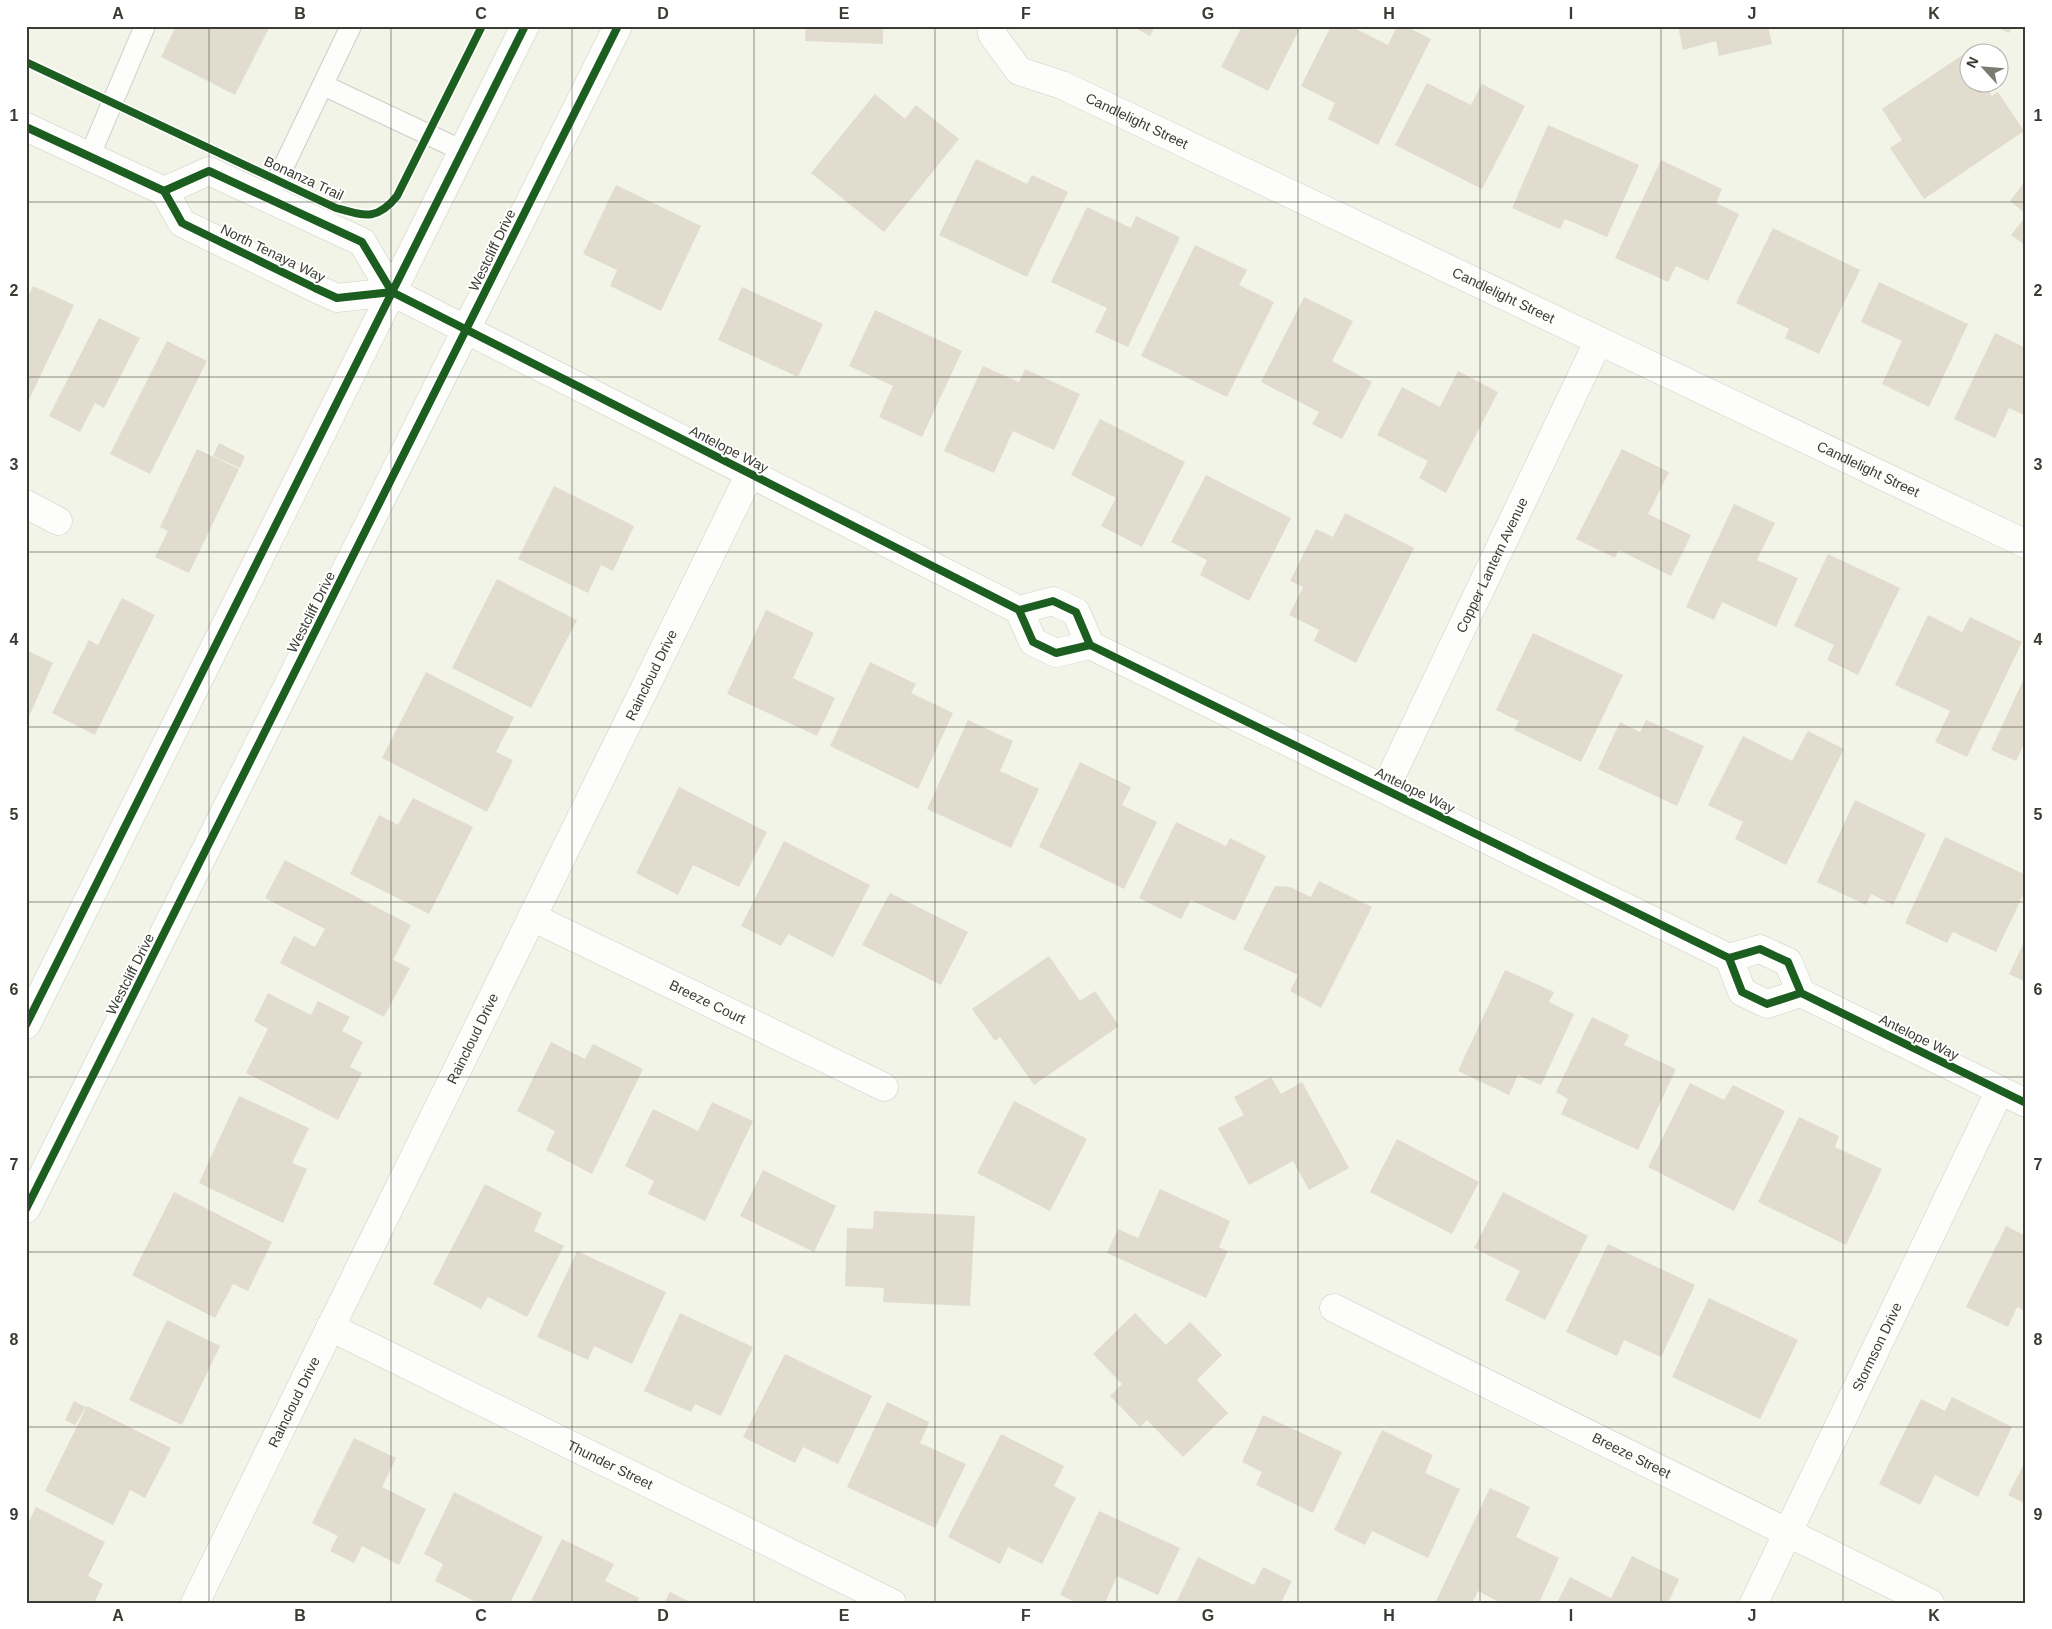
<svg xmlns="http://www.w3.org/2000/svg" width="2052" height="1629" viewBox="0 0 2052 1629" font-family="Arial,sans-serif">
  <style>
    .building { fill: #e1dcce }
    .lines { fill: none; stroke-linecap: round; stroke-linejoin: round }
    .lane-casing { stroke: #cdcfc5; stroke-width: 22 }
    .street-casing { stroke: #cdcfc5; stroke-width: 29 }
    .secondary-casing { stroke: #cdcfc5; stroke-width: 29 }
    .lane { stroke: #fdfdfc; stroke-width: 20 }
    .street { stroke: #fdfdfc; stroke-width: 28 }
    .secondary { stroke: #fdfdfc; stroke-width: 28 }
    .cycleway-casing { stroke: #fff; stroke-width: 11 }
    .cycleway { stroke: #1b5e20; stroke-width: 8 }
    .grid { fill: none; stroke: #3a3b32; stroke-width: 1; stroke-opacity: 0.55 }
    .labels { text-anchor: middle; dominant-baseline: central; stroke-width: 4; stroke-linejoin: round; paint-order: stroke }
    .street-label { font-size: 14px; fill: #3a3b32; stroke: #fff }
    .neatline { fill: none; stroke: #3a3b32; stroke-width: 2 }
    .grid-label { font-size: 16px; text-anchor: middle; font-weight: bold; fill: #3a3b32 }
  </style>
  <rect width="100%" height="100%" fill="#f2f4e8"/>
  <g class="building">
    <polygon points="176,26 270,26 235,95 161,57"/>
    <polygon points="806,26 883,26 883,44 805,41"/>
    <polygon points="1132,26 1155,26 1150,36"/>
    <polygon points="1242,26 1301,26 1268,91 1221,67"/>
    <polygon points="1331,26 1350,26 1388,45 1397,26 1405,26 1431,39 1378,145 1328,119 1335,103 1301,86"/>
    <polygon points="1678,26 1768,26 1772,44 1719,56 1716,41 1683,50"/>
    <polygon points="1994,26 2012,26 2009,33"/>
    <polygon points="1964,54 1970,62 1970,82 1983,82 1992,96 1998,92 2024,131 1924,199 1890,148 1902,140 1882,109"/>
    <polygon points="1427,83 1471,105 1482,84 1525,106 1482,189 1395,145"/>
    <polygon points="875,94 905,119 916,105 959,139 884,232 811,173"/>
    <polygon points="1548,125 1639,165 1607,237 1565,219 1560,229 1512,208"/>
    <polygon points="976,159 1027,184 1032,175 1068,192 1027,277 939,235"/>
    <polygon points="1661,160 1722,189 1716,203 1739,214 1708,281 1676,266 1668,282 1615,258"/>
    <polygon points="2026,180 2026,214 2010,201"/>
    <polygon points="616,185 701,226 661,311 610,286 617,270 583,254"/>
    <polygon points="1087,207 1131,228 1136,216 1180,237 1128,347 1095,332 1107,308 1051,282"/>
    <polygon points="2026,216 2026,246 2011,235"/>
    <polygon points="1773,228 1860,270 1819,354 1785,338 1789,329 1736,303"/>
    <polygon points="1195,245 1247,270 1239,285 1274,302 1227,397 1141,356"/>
    <polygon points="1879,282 1968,324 1929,407 1882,384 1902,341 1861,322"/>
    <polygon points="33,286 74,305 26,406 26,301"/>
    <polygon points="742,287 823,324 798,377 718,340"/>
    <polygon points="1304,297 1353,321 1332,361 1372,382 1342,439 1312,424 1319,412 1261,382"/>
    <polygon points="875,310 962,351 922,437 879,417 893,386 849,366"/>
    <polygon points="99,318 140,338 104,408 95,403 80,432 49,416"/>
    <polygon points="1995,333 2026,348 2026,416 2009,408 1995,438 1954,419"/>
    <polygon points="167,341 207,361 150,474 110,454"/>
    <polygon points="983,366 1019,382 1025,369 1080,394 1054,450 1013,431 994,473 944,451"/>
    <polygon points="1458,371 1498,392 1446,493 1419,478 1428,461 1377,435 1402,387 1440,407"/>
    <polygon points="1100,419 1185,462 1142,547 1101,526 1116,498 1071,475"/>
    <polygon points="219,443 245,456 240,468 213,456"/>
    <polygon points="197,449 239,469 189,573 155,557 168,531 160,527"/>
    <polygon points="1622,449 1669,472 1648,514 1691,535 1671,576 1619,550 1615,558 1576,539"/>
    <polygon points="1206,475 1291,518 1249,601 1200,575 1207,560 1171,542"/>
    <polygon points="554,486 634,526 613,571 601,565 588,593 518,559"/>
    <polygon points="1734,504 1775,523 1757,560 1798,578 1776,627 1722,602 1714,620 1686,607"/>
    <polygon points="1345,513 1414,548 1356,663 1314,641 1319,630 1289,615 1303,587 1290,581 1316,529 1333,537"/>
    <polygon points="1828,554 1900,588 1858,675 1827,660 1834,645 1794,626"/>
    <polygon points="497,579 577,620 531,708 452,668"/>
    <polygon points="122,598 155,615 95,735 52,713 89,640 98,645"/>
    <polygon points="766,610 814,633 793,678 835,698 817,736 727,694"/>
    <polygon points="1928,615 1962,632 1970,617 2022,642 1967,757 1935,742 1950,711 1895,685"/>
    <polygon points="1533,633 1623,675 1581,762 1514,730 1519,721 1496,710"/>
    <polygon points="26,650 53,663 26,723"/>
    <polygon points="870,662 916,684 911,693 953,713 918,789 830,746"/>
    <polygon points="426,672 514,717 496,752 513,760 487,812 382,758"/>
    <polygon points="2026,674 2026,747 2023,746 2016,761 1991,750"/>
    <polygon points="968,720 1013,741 1000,771 1039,789 1011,848 927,809"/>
    <polygon points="1646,720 1704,746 1677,806 1598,769 1620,722 1640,732"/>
    <polygon points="1808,731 1844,749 1786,865 1735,839 1743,822 1708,805 1743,736 1792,761"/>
    <polygon points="1080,762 1131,787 1122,805 1157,822 1124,889 1039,847"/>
    <polygon points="679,787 767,832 739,887 693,865 678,895 636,873"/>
    <polygon points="413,798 473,827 429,914 350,874 379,815 398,825"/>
    <polygon points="1855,800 1926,834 1893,905 1871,894 1866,905 1817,882"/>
    <polygon points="1176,822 1226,846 1230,838 1266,856 1235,921 1191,900 1181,919 1139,898"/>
    <polygon points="1945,837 2026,875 2026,889 1996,952 1953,932 1947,943 1905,923"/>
    <polygon points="784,841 870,885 833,957 788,934 781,946 741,926"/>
    <polygon points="285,860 411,925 393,960 410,968 384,1017 280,963 294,936 315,947 325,929 265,898"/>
    <polygon points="1319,881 1372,907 1321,1008 1290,991 1298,975 1243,949 1275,886 1290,887 1311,897"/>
    <polygon points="890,893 968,932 941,985 862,945"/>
    <polygon points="2026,938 2026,982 2009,974"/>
    <polygon points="1049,956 1080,1001 1095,991 1119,1026 1034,1085 1000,1037 995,1041 972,1009"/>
    <polygon points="1505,970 1554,992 1549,1002 1574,1014 1541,1085 1518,1075 1509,1095 1458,1071"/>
    <polygon points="268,993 311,1015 318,1001 350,1017 342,1031 363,1042 350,1067 362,1073 338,1120 246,1073 268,1029 254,1021"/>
    <polygon points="1592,1017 1629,1035 1624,1045 1676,1069 1638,1150 1561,1114 1568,1099 1556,1092"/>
    <polygon points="551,1042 585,1059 593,1044 643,1069 592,1174 546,1150 555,1131 517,1111"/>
    <polygon points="1271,1077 1281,1094 1302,1082 1349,1168 1309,1190 1293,1161 1249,1185 1218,1128 1244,1115 1234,1097"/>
    <polygon points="1690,1083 1724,1100 1733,1085 1785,1111 1734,1211 1648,1167"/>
    <polygon points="239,1096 309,1128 292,1163 307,1169 283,1223 199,1183"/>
    <polygon points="1014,1101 1087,1139 1050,1211 977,1173"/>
    <polygon points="712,1102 753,1121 705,1221 648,1194 654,1181 625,1166 653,1109 698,1131"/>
    <polygon points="1799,1117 1839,1136 1835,1147 1882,1169 1846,1245 1758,1202"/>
    <polygon points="1397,1139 1479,1182 1452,1234 1370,1192"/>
    <polygon points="763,1170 836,1206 814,1252 740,1216"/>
    <polygon points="485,1184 542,1213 534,1231 564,1246 527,1317 488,1297 481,1309 433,1284"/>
    <polygon points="1160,1189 1230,1221 1219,1247 1228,1251 1206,1298 1107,1253 1118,1229 1138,1238"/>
    <polygon points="174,1192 272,1242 248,1291 233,1284 215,1318 132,1275"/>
    <polygon points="1503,1192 1588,1236 1545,1320 1505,1300 1520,1271 1474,1248"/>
    <polygon points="874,1211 975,1216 970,1306 883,1302 884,1288 845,1286 847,1228 873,1229"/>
    <polygon points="2006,1226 2026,1236 2026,1311 2017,1307 2008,1327 1966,1307"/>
    <polygon points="1608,1244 1695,1285 1661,1357 1624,1340 1617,1356 1566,1332"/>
    <polygon points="577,1251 666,1292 632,1364 594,1346 588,1360 537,1337"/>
    <polygon points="1709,1298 1798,1340 1760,1419 1672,1377"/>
    <polygon points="680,1313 753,1347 721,1416 695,1404 691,1412 644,1391"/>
    <polygon points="1135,1313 1166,1345 1190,1322 1222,1355 1197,1380 1228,1413 1183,1457 1147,1420 1140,1427 1110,1396 1122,1384 1093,1354"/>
    <polygon points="167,1320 220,1346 182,1425 129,1400"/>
    <polygon points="785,1354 872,1396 838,1464 803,1447 795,1463 743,1437"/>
    <polygon points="1952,1397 2012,1427 1978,1497 1935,1475 1920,1505 1879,1484 1921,1399 1945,1411"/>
    <polygon points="74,1401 86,1407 75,1425 65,1420"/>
    <polygon points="887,1402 929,1422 920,1443 966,1464 935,1528 847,1487"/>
    <polygon points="87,1406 171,1448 145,1498 130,1490 113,1525 45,1491"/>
    <polygon points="1263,1415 1342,1452 1313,1513 1256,1485 1262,1472 1242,1462"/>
    <polygon points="1382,1430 1433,1455 1425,1473 1460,1489 1428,1558 1372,1531 1365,1545 1334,1530"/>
    <polygon points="1001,1434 1064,1466 1054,1486 1076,1498 1042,1564 1008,1547 1000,1564 948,1537"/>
    <polygon points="354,1438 396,1458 382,1487 426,1509 399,1565 362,1546 354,1563 330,1551 338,1536 312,1523"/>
    <polygon points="2026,1460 2026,1504 2008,1495"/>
    <polygon points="1490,1488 1530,1507 1516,1537 1559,1558 1539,1603 1501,1603 1478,1591 1472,1603 1435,1603"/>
    <polygon points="454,1492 543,1537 510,1603 478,1603 435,1581 443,1564 424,1554"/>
    <polygon points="36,1507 105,1542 88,1576 103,1584 94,1603 26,1603 26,1527"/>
    <polygon points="1099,1511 1180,1548 1158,1595 1117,1576 1105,1603 1078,1603 1060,1595"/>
    <polygon points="562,1539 614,1564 605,1581 639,1598 637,1603 530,1603"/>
    <polygon points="1632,1556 1679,1579 1668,1603 1557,1603 1570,1577 1611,1598"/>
    <polygon points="1198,1557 1254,1585 1263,1567 1292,1581 1281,1603 1176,1603"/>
    <polygon points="670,1592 692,1603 664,1603"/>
  </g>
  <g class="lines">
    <g class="lane-casing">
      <g id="lane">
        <polyline points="323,85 463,151"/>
        <polyline points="90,155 145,26"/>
        <polyline points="268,199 351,26"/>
      </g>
    </g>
    <g class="street-casing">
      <g id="street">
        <path id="s1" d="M992,26V34L1019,71L1062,85L2026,544"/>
        <polyline points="26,504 58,521"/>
        <path id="s2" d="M1385,789L1598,342"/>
        <path id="s3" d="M532,917L884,1087"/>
        <path id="s4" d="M1334,1308L1930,1603"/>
        <path id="s5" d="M330,1327L892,1603"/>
        <path id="s6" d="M195,1603L750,474"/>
        <path id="s7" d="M1754,1603L2000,1090"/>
      </g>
    </g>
    <g class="secondary-casing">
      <g id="secondary">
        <polyline points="26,127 164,191 182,223 315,288 337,298 392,292 1019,610 1033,642 1056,653 1090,645 1729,958 1760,949 1788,962 1801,993 2026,1103"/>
        <polyline points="164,191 209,171 362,242 392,292"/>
        <polyline points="1019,610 1053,601 1076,612 1090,645"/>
        <polyline points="1729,958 1742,992 1767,1004 1801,993"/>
        <polyline points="26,1025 525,26"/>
        <polyline points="26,1209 618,26"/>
      </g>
    </g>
    <use href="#lane" class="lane"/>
    <use href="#street" class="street"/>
    <use href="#secondary" class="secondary"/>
    <g class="cycleway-casing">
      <g id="cycleway">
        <path d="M26,62L336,208C365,216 377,221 397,196L482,26"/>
        <polyline points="26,127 164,191 182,223 315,288 337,298 392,292 1019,610 1033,642 1056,653 1090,645 1729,958 1760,949 1788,962 1801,993 2026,1103"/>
        <polyline points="164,191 209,171 362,242 392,292"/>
        <polyline points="1019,610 1053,601 1076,612 1090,645"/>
        <polyline points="1729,958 1742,992 1767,1004 1801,993"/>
        <polyline points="26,1025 525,26"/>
        <polyline points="26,1209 618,26"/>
      </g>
    </g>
    <use href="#cycleway" class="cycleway"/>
  </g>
  <path class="grid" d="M209,26V1603M391,26V1603M572,26V1603M754,26V1603M935,26V1603M1117,26V1603M1298,26V1603M1480,26V1603M1661,26V1603M1843,26V1603M26,202H2026M26,377H2026M26,552H2026M26,727H2026M26,902H2026M26,1077H2026M26,1252H2026M26,1427H2026"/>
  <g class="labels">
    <g class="street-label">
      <text stroke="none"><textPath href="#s1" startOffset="182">Candlelight Street</textPath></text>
      <text transform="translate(304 178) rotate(25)">Bonanza Trail</text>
      <text transform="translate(492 250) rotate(-64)">Westcliff Drive</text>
      <text transform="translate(273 253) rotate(26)">North Tenaya Way</text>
      <text stroke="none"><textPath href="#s1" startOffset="588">Candlelight Street</textPath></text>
      <text transform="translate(729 449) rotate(27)">Antelope Way</text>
      <text stroke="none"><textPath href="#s1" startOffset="992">Candlelight Street</textPath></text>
      <text stroke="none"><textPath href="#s2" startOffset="248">Copper Lantern Avenue</textPath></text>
      <text transform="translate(311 612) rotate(-63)">Westcliff Drive</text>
      <text stroke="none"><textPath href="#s6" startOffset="1034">Raincloud Drive</textPath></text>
      <text transform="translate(1415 790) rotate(26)">Antelope Way</text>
      <text transform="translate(130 974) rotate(-63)">Westcliff Drive</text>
      <text stroke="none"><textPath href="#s3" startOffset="195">Breeze Court</textPath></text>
      <text transform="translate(1919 1037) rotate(26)">Antelope Way</text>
      <text stroke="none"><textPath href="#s6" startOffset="629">Raincloud Drive</textPath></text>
      <text stroke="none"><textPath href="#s7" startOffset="284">Stormson Drive</textPath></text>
      <text stroke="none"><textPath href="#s6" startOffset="224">Raincloud Drive</textPath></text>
      <text stroke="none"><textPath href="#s4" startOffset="332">Breeze Street</textPath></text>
      <text stroke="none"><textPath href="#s5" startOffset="312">Thunder Street</textPath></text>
    </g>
  </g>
  <rect width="2052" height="1629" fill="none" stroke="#ffffff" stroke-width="55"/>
  <g transform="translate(1984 68) rotate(296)"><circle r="24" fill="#ffffff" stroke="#b0b1ad"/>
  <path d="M0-4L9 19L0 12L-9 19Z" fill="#7a7c72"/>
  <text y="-8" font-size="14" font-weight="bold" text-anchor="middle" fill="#3a3b32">N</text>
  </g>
  <rect x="28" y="28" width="1996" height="1574" class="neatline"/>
  <g class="grid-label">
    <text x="118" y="19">A</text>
    <text x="300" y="19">B</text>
    <text x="481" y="19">C</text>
    <text x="663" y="19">D</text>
    <text x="844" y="19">E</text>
    <text x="1026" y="19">F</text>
    <text x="1208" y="19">G</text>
    <text x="1389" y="19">H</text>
    <text x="1571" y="19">I</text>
    <text x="1752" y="19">J</text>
    <text x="1934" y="19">K</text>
    <text x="14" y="121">1</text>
    <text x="2038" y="121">1</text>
    <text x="14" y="296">2</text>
    <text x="2038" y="296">2</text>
    <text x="14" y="470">3</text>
    <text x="2038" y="470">3</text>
    <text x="14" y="645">4</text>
    <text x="2038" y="645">4</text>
    <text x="14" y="820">5</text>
    <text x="2038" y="820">5</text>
    <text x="14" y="995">6</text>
    <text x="2038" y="995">6</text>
    <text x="14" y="1170">7</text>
    <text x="2038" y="1170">7</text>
    <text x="14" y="1345">8</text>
    <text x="2038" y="1345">8</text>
    <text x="14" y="1520">9</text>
    <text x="2038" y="1520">9</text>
    <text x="118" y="1621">A</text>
    <text x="300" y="1621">B</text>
    <text x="481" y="1621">C</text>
    <text x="663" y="1621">D</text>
    <text x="844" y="1621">E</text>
    <text x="1026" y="1621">F</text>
    <text x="1208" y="1621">G</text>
    <text x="1389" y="1621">H</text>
    <text x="1571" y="1621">I</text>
    <text x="1752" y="1621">J</text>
    <text x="1934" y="1621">K</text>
  </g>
</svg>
